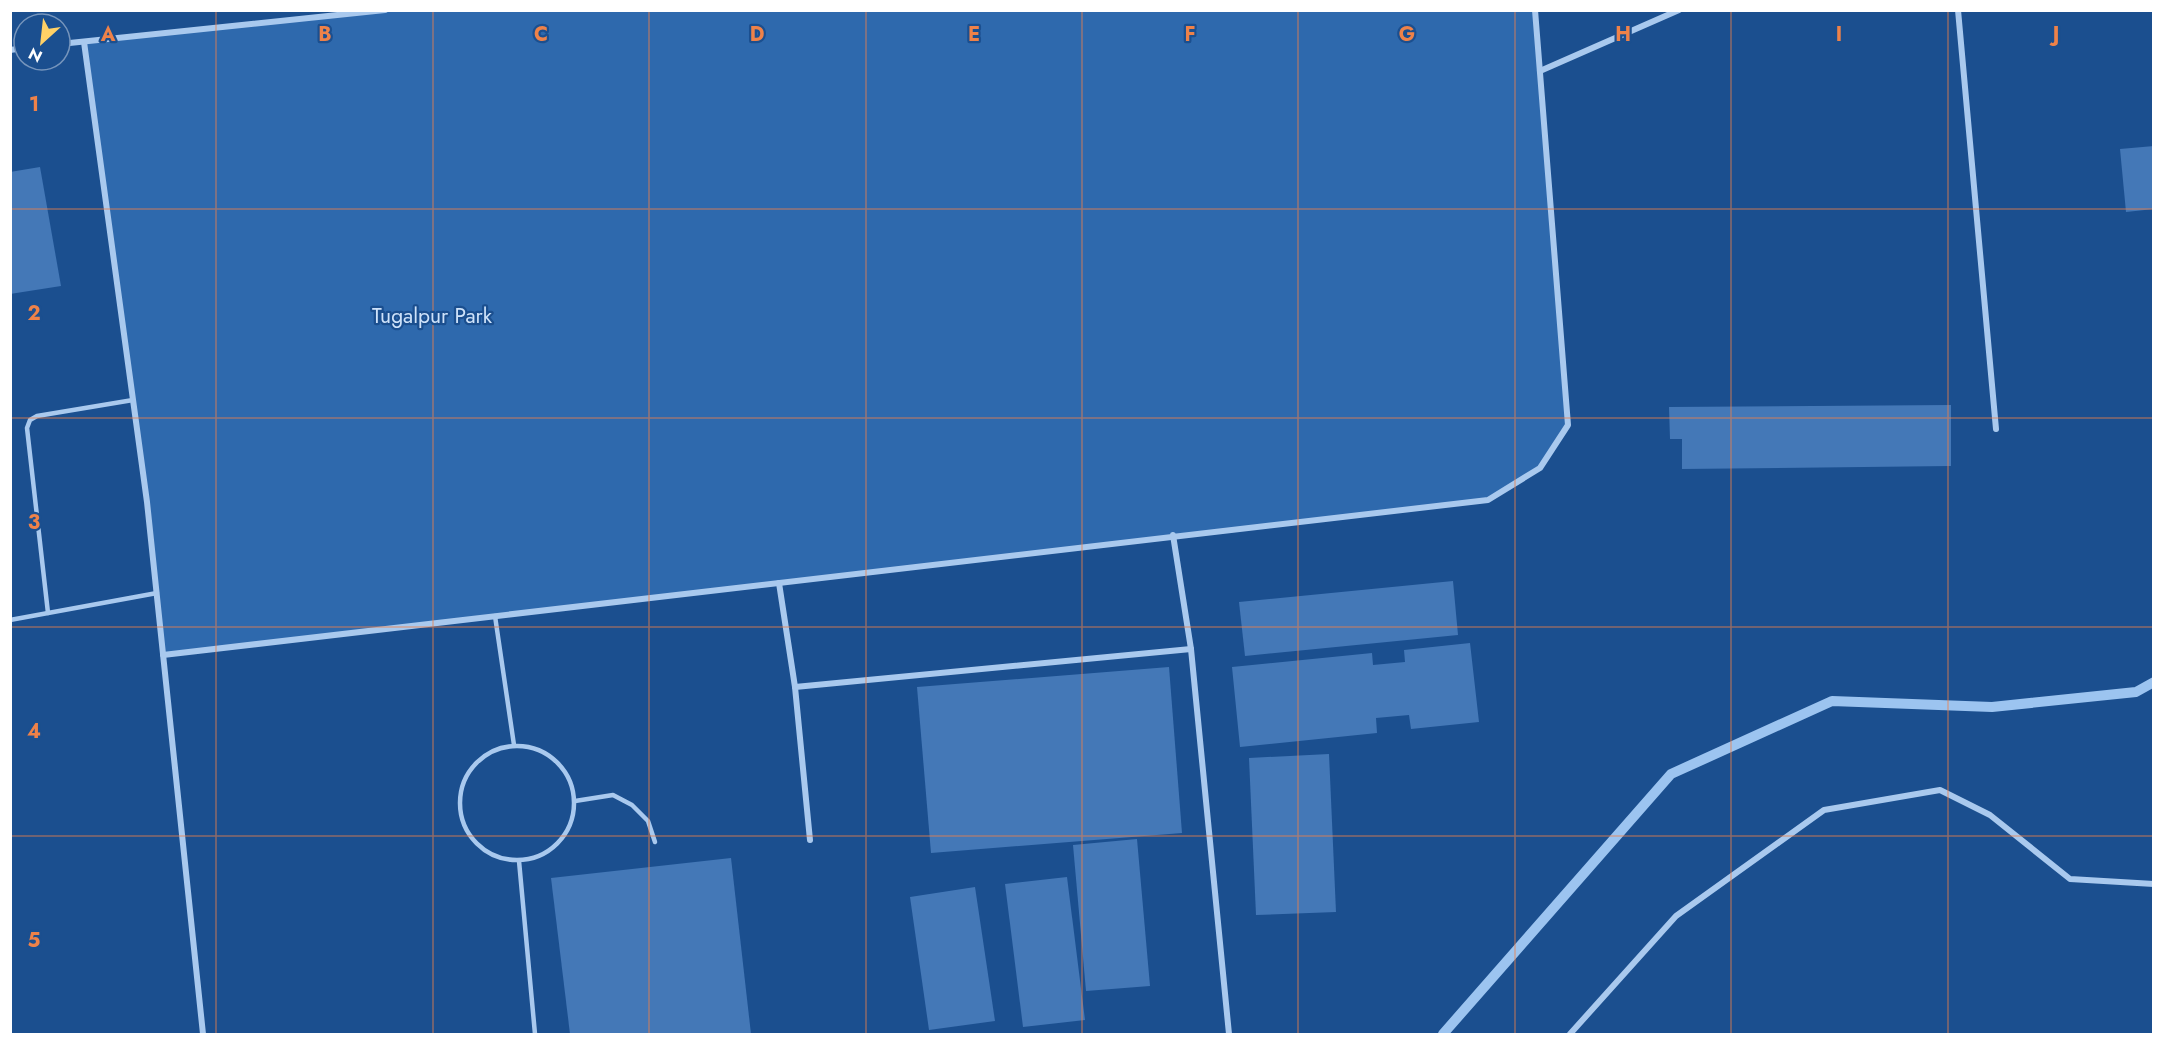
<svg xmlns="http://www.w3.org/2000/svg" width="2164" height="1045" viewBox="0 0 2164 1045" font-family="Jost,sans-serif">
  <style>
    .green { fill: #2e69ad }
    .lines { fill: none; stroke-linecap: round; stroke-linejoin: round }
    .stream { stroke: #9cc4f0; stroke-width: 10 }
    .building { fill: #4478b7 }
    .service { stroke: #a9c9ee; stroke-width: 4.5 }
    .minor { stroke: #a9c9ee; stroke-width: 6 }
    .grid { fill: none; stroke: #ee8249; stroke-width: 1.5; stroke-opacity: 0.55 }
    .labels { text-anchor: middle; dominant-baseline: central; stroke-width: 4.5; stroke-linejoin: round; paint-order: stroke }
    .park-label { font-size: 21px; fill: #cfe3fa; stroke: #1b4f8f }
    .grid-label { font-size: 20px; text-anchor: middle; font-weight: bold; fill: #ee8249; stroke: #1b4f8f; stroke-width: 4.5; stroke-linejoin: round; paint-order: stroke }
  </style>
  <rect width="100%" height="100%" fill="#1b4f8f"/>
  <polygon class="green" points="385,10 1535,11 1568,425 1540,468 1488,500 163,655 147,502 84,42"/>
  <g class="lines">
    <polyline class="stream" points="1443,1034 1671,774 1832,701 1992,707 2136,692 2154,682"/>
  </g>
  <g class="building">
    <polygon points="2154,146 2154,209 2126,212 2120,149"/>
    <polygon points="40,167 61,286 10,294 10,172"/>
    <polygon points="1951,405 1951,466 1682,469 1682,439 1670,439 1669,407"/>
    <polygon points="1453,581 1458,635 1245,656 1239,602"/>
    <polygon points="1470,643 1479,722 1411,729 1409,715 1376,718 1377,733 1240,747 1232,667 1372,653 1373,665 1405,662 1404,650"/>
    <polygon points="1169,667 1182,833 931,853 917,687"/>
    <polygon points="1329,754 1336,912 1256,915 1249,758"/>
    <polygon points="1137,839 1150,986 1086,991 1073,845"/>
    <polygon points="731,858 751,1034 570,1034 551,878"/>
    <polygon points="1067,877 1085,1020 1023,1027 1005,884"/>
    <polygon points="975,887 995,1021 929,1030 910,897"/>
  </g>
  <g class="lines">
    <g class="service">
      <polyline points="48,613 27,428 30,420 37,416 133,400"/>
      <polyline points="495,616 514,745"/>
      <polyline points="10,620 157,593"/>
      <circle cx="517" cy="803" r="57"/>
      <polyline points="575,801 613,795 632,805 648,821 655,842"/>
      <polyline points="519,861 535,1034"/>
    </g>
    <g class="minor">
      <polyline points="1958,10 1996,429"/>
      <polyline points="84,42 147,502 203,1034"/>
      <polyline points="60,44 385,10"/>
      <polyline points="10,50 24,48"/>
      <polyline points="1540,71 1679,10"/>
      <polyline points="1173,535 1191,649 1229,1034"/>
      <polyline points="779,583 795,687 810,840"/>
      <polyline points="163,655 1488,500 1540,468 1568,425 1535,10"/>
      <polyline points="795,687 1191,649"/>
      <polyline points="1570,1034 1676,916 1824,810 1940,790 1990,815 2070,879 2154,884"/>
    </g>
  </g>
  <path class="grid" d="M216,10V1034M433,10V1034M649,10V1034M866,10V1034M1082,10V1034M1298,10V1034M1515,10V1034M1731,10V1034M1948,10V1034M10,209H2154M10,418H2154M10,627H2154M10,836H2154"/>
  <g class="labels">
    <g class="park-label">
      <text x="432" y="316">Tugalpur Park</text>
    </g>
  </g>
  <g class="grid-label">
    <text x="108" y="41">A</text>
    <text x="325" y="41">B</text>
    <text x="541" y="41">C</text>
    <text x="757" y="41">D</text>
    <text x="974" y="41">E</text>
    <text x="1190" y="41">F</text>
    <text x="1407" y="41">G</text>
    <text x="1623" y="41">H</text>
    <text x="1839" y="41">I</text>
    <text x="2056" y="41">J</text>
    <text x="34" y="111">1</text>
    <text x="34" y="320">2</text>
    <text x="34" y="529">3</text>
    <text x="34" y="738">4</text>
    <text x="34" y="947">5</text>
  </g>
  <rect width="2164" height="1045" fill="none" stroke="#ffffff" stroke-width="24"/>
  <g transform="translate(42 42) rotate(207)"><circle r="28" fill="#1b4f8f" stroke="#7695bc" stroke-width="1.5"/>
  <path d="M0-4.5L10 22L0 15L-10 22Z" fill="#ffd166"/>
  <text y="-9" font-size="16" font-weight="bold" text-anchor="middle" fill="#ffffff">N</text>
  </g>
</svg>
